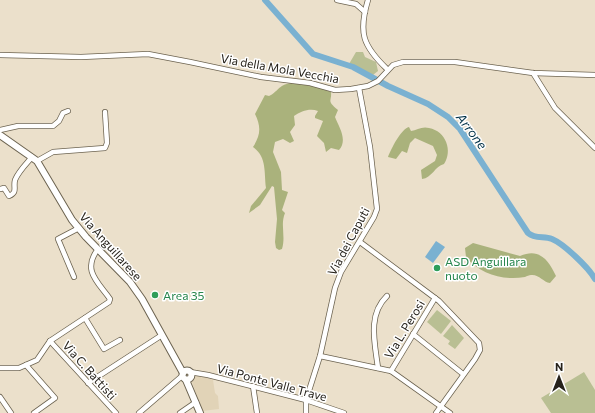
<svg xmlns="http://www.w3.org/2000/svg" width="595" height="413" viewBox="0 0 595 413" font-family="Commissioner,sans-serif">
  <style>
    .built { fill: #e1d3b7 }
    .green { fill: #b9bf93 }
    .forest { fill: #aab27c }
    .water { fill: #7ab1d1 }
    .lines { fill: none; stroke-linecap: round; stroke-linejoin: round }
    .river { stroke: #7ab1d1; stroke-width: 6 }
    .minor-casing { stroke: #6c6350; stroke-width: 6 }
    .major-casing { stroke: #6c6350; stroke-width: 8 }
    .minor { stroke: #fff; stroke-width: 4.5 }
    .major { stroke: #fff; stroke-width: 6 }
    .leisure-dot { fill: #2e9e5b; stroke: #fff; stroke-width: 1.5 }
    .labels { text-anchor: middle; dominant-baseline: central; stroke-width: 3; stroke-linejoin: round; paint-order: stroke }
    .street-label { font-size: 12px; fill: #26221b; stroke: #fff }
    .leisure-label { font-size: 12px; fill: #27864d; stroke: #fff; text-anchor: start }
    .water-label { font-size: 13px; font-style: italic; fill: #04344a; stroke: #fff }
  </style>
  <rect width="100%" height="100%" fill="#ebe0cb"/>
  <polygon class="built" points="200,375 213,380 215,393 218,396 219,409 202,411 192,382 194,377"/>
  <g class="green">
    <polygon points="356,52 363,52 365,57 376,62 378,71 373,75 349,64"/>
    <polygon points="437,310 451,321 441,334 427,322"/>
    <polygon points="452,325 464,338 455,349 448,344 450,341 443,336"/>
    <polygon points="584,372 595,390 595,413 551,413 541,398"/>
  </g>
  <g class="forest">
    <path d="M291,83L314,86L331,92C332,102 326,100 338,110L335,117C339,127 348,140 339,150L331,148L326,152L324,143L317,136L323,121L315,118V116L318,111C310,108 301,111 294,116L295,125L290,132L294,141L290,143L283,139L275,142L273,152L281,172L282,190L288,192L282,210L285,213C280,225 286,236 282,249L279,250L276,248L275,242L277,219L274,187L272,186L260,205L249,213L251,206L266,188C264,172 267,157 253,147C261,135 261,126 255,114L265,95L269,96C278,92 278,85 291,83Z"/>
    <path d="M409,127L411,131C417,130 422,126 429,128C446,131 453,151 444,164C435,166 432,178 422,179L421,170L435,161L437,155L433,146L415,138L410,143L407,153L402,151L396,159L388,157C391,149 401,129 409,127Z"/>
    <path d="M473,243L520,256C539,248 548,259 556,276L550,283C543,282 539,274 531,275C529,275 527,276 525,277C503,281 480,274 466,257L465,248Z"/>
  </g>
  <polygon class="water" points="436,241 445,247 433,263 425,257"/>
  <g class="lines">
    <path class="river" d="M265,0L313,54L353,67L388,86L428,104L448,117L460,129L528,233C535,239 544,236 552,239C564,244 589,268 595,279"/>
    <g class="minor-casing">
      <g id="minor">
        <polyline points="337,0 356,4 365,12"/>
        <path d="M368,0C358,33 363,46 387,69"/>
        <polyline points="0,55 81,57 148,54 190,62 261,77 310,83 335,90 351,89 368,86 378,81 393,65 403,62 455,62 533,73 595,75"/>
        <polyline points="533,73 555,108 595,148"/>
        <polyline points="0,130 18,126 53,126 59,121 63,113 68,111"/>
        <polyline points="37,161 53,152 105,148 107,143 105,112"/>
        <path d="M0,189L4,188L9,196C18,192 13,188 15,180C18,172 26,164 32,157"/>
        <polyline points="360,242 439,301 479,343 480,350 475,359 436,413"/>
        <polyline points="74,277 58,239 79,228"/>
        <polyline points="85,318 104,349 120,340"/>
        <polyline points="413,334 463,374"/>
        <polyline points="50,341 116,413"/>
        <polyline points="320,356 391,371 450,413"/>
        <polyline points="26,365 55,398 34,413"/>
        <path d="M0,368H19L37,360L50,341L109,302L110,299C97,281 82,270 98,249"/>
        <path d="M378,368C375,344 367,315 387,296"/>
        <polyline points="391,371 435,298"/>
        <polyline points="190,372 208,375 306,400 344,413"/>
        <polyline points="88,383 162,335"/>
        <polyline points="253,386 257,413"/>
        <polyline points="0,397 11,413"/>
        <polyline points="139,413 182,376"/>
        <polyline points="180,413 196,402"/>
        <polyline points="306,413 306,400 320,356 335,288 341,272 374,217 377,209 370,147 359,88"/>
      </g>
    </g>
    <g class="major-casing">
      <g id="major">
        <polyline points="0,135 37,161 72,220 86,237 130,282 142,299 183,373"/>
        <circle cx="187" cy="375" r="4.5"/>
        <polyline points="186,380 200,413"/>
      </g>
    </g>
    <use href="#minor" class="minor"/>
    <use href="#major" class="major"/>
  </g>
  <g class="leisure-dot">
    <circle cx="437" cy="268" r="4"/>
    <circle cx="155" cy="295" r="4"/>
  </g>
  <g class="labels">
    <g class="street-label">
      <text transform="translate(280 68) rotate(10)">Via della Mola Vecchia</text>
      <text transform="translate(348 241) rotate(-62)">Via dei Caputi</text>
      <text transform="translate(111 246) rotate(48)">Via Anguillarese</text>
      <text transform="translate(404 329) rotate(-59)">Via L. Perosi</text>
      <text transform="translate(90 370) rotate(48)">Via C. Battisti</text>
      <text transform="translate(272 382) rotate(15)">Via Ponte Valle Trave</text>
    </g>
    <g class="leisure-label">
      <text x="445" y="261">ASD Anguillara<tspan x="445" dy="14">nuoto</tspan></text>
      <text x="163" y="295">Area 35</text>
    </g>
    <g class="water-label">
      <text transform="translate(472 131) rotate(53)">Arrone</text>
    </g>
  </g>
  <g transform="translate(559 377)" stroke="#ffffff" stroke-width="3" paint-order="stroke">
  <path d="M0-3L7 15L0 10L-7 15Z" fill="#26221b"/>
  <text y="-6" font-size="11" font-weight="bold" text-anchor="middle" fill="#26221b">N</text>
  </g>
</svg>
